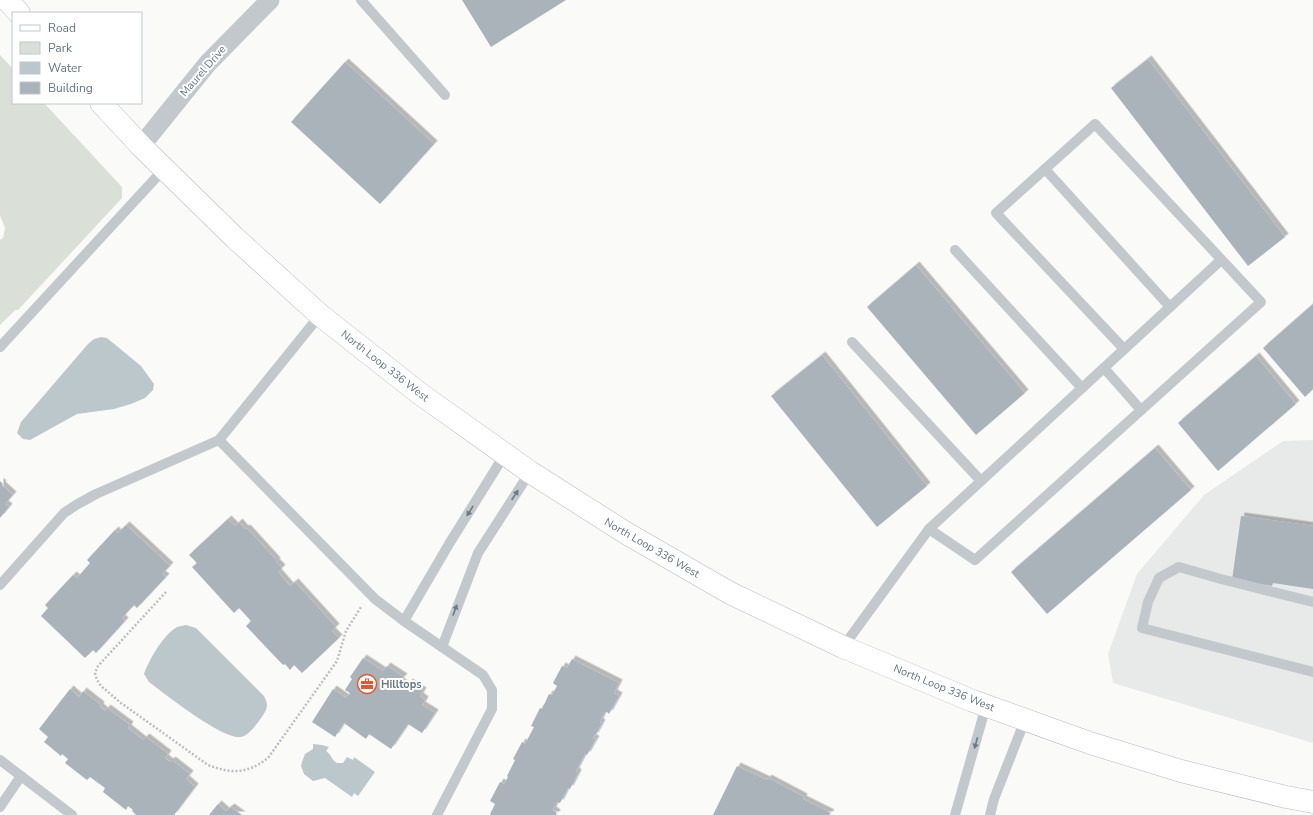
<svg xmlns="http://www.w3.org/2000/svg" width="1313" height="815" viewBox="0 0 1313 815" font-family="'Nunito Sans',sans-serif">
  <style>
    .built { fill: #e8e9e9 }
    .green { fill: #dadfd7 }
    .water { fill: #bbc7cb }
    .building { fill: #aab3b9; filter: url(#shadow) }
    .lines { fill: none; stroke-linecap: round; stroke-linejoin: round }
    .primary-casing { stroke: #b5babe; stroke-width: 23 }
    .path { stroke: #bbbfc2; stroke-width: 2.5; stroke-dasharray: 2 2; stroke-linecap: butt }
    .lane { stroke: #c3c8cc; stroke-width: 10 }
    .street { stroke: #c3c8cc; stroke-width: 19 }
    .primary { stroke: #fff; stroke-width: 22 }
    .oneway { fill: #6a7a87 }
    .labels { text-anchor: middle; dominant-baseline: central; stroke-width: 4; stroke-linejoin: round; paint-order: stroke }
    .street-label { font-size: 11px; fill: #657683; stroke: #fff }
    .poi-label { font-size: 11px; font-weight: bold; fill: #657683; stroke: #fff; text-anchor: start }
  </style>
  <defs>
    <filter id="shadow"><feDropShadow dx="3.5" dy="-3.5" stdDeviation="0" flood-color="#0004"/></filter>
  </defs>
  <rect width="100%" height="100%" fill="#fafaf8"/>
  <polygon class="built" points="1313,440 1313,743 1113,683 1108,654 1137,574 1204,495 1283,441"/>
  <polygon class="green" points="0,55 13,69 13,103 44,103 122,187 122,198 18,310 15,310 0,325 0,240 3,238 5,228 0,215"/>
  <g class="water">
    <polygon points="101,337 107,338 141,366 154,384 153,390 145,398 131,404 114,409 77,414 30,440 23,439 17,433 21,422 88,344 94,339"/>
    <path d="M186,625L196,628L264,696C270,707 266,711 259,721C254,727 249,735 241,737C223,740 165,694 149,682L144,674C149,660 163,635 177,627C179,626 183,626 186,625Z"/>
    <path d="M313,744L322,745L329,747L326,751C331,754 332,761 337,763H343L347,757L353,760L354,757L375,772L358,796L354,793L352,797L325,778L313,781L304,774L301,766L302,762L305,754L313,749Z"/>
  </g>
  <g class="building">
    <polygon points="462,0 566,0 491,47"/>
    <polygon points="1148,59 1285,237 1248,266 1111,88"/>
    <polygon points="345,62 434,144 380,204 291,122"/>
    <polygon points="916,265 1025,393 976,435 867,307"/>
    <polygon points="1313,304 1313,389 1305,397 1263,348"/>
    <polygon points="822,355 927,486 877,527 771,396"/>
    <polygon points="1256,356 1296,404 1218,471 1178,423"/>
    <polygon points="1155,448 1191,490 1047,614 1011,572"/>
    <polygon points="0,481 3,484 2,485 13,495 5,504 9,507 0,518"/>
    <polygon points="1241,516 1313,526 1313,589 1273,583 1272,586 1232,580"/>
    <polygon points="228,519 235,526 239,522 245,529 247,528 277,561 276,562 282,568 278,572 290,586 295,582 336,627 332,631 339,638 302,673 294,665 290,670 285,664 283,665 246,626 251,621 239,608 234,613 192,567 197,563 189,555"/>
    <polygon points="126,525 170,566 162,574 166,577 137,608 134,605 122,618 125,621 96,653 93,650 85,658 41,616 48,608 45,605 73,575 77,578 90,563 87,560 115,530 118,533"/>
    <polygon points="363,658 383,671 387,666 404,677 400,681 407,686 409,682 423,691 420,696 425,700 422,705 435,713 422,733 408,724 391,749 369,734 366,739 344,723 335,737 312,722 333,689 346,698 350,693 345,690 352,679 350,677"/>
    <polygon points="572,659 619,683 614,693 619,696 609,714 607,712 604,713 600,722 602,723 595,736 594,735 593,738 596,739 587,755 585,754 576,771 578,773 570,789 568,788 560,803 557,802 553,810 557,813 556,815 491,815 490,814 495,804 490,801 500,782 504,784 508,777 507,776 515,760 513,759 522,742 525,744 534,727 531,726 540,708 542,709 549,694 552,695 557,686 553,683 562,666 567,668"/>
    <polygon points="70,689 79,697 83,691 101,705 100,707 105,711 107,708 130,725 128,728 143,740 146,737 168,754 165,758 170,762 172,760 190,774 186,779 195,787 174,815 136,815 132,811 133,810 128,806 126,810 103,792 105,788 90,777 87,780 65,763 68,759 62,754 61,756 44,742 48,737 39,729"/>
    <polygon points="737,766 767,780 768,778 804,797 803,799 831,813 829,815 713,815"/>
    <polygon points="218,804 226,811 231,807 242,815 209,815"/>
  </g>
  <g class="lines">
    <g class="primary-casing">
      <g id="primary">
        <polyline points="7,0 19,13"/>
        <polyline points="101,103 141,146 235,238 320,315 419,393 530,472 626,533 730,593 843,647 973,701 1090,743 1181,771 1286,797 1313,802"/>
      </g>
    </g>
    <path class="path" d="M166,592L98,666L95,673L97,680L101,686L121,703L208,765C232,774 247,774 268,758L337,661L346,631L361,607"/>
    <g class="lane">
      <polyline points="361,0 445,95"/>
      <polyline points="1045,169 996,213 1124,349"/>
      <polyline points="955,250 1082,388"/>
      <polyline points="852,342 981,481"/>
      <polyline points="0,347 164,169"/>
      <polyline points="1104,368 1141,410"/>
      <polyline points="219,440 375,599 404,621 483,675 492,690 492,709 437,815"/>
      <polyline points="929,529 975,560 1261,302 1095,124 1045,169 1170,307"/>
      <polyline points="0,585 64,513 76,505 96,494 219,440 320,315"/>
      <polyline points="1313,602 1221,579 1179,567 1159,578 1148,602 1142,628 1313,672"/>
      <polyline points="404,621 449,544 505,454"/>
      <polyline points="442,647 478,553 530,472"/>
      <polyline points="843,647 929,529 1221,260"/>
      <polyline points="0,760 72,815"/>
      <polyline points="0,807 21,776"/>
      <polyline points="955,815 986,706"/>
      <polyline points="990,815 994,799 1025,720"/>
    </g>
    <polyline class="street" points="141,146 208,63 270,0"/>
    <use href="#primary" class="primary"/>
  </g>
  <defs><path id="oneway-solid" d="M-6-.8H1V-3.2L6.5 0L1 3.2V.8H-6Z"/></defs>
  <g class="oneway">
    <use href="#oneway-solid" transform="translate(515 495) rotate(-57)"/>
    <use href="#oneway-solid" transform="translate(470 511) rotate(122)"/>
    <use href="#oneway-solid" transform="translate(455 610) rotate(-70)"/>
    <use href="#oneway-solid" transform="translate(976 743) rotate(106)"/>
  </g>
  <defs>
    <g id="office-ring" transform="scale(1)"><circle r="9.5" fill="#fff" stroke="#e4572e" stroke-width="1.5"/><path d="M-6-3h4V-5.5h4V-3h4V5H-6ZM-1-4.5V-3h2v-1.5ZM-6 0V1H6V0Z" fill="#e4572e"/></g>
  </defs>
  <g fill-rule="evenodd">
    <use href="#office-ring" x="367" y="684"/>
  </g>
  <g class="labels">
    <g class="street-label">
      <text transform="translate(203 71) rotate(-49)">Maurel Drive</text>
      <text transform="translate(385 366) rotate(38)">North Loop 336 West</text>
      <text transform="translate(652 548) rotate(30)">North Loop 336 West</text>
      <text transform="translate(944 688) rotate(22)">North Loop 336 West</text>
    </g>
    <g class="poi-label">
      <text x="381" y="684">Hilltops</text>
    </g>
  </g>
  <rect x="12" y="12" width="130" height="92" fill="#ffffff" stroke="#c1c8cd"/>
  <rect x="20" y="25" width="20" height="6" fill="#ffffff" stroke="#c1c8cd"/>
  <text x="48" y="32" font-size="12" fill="#657683">Road</text>
  <rect x="20" y="42" width="20" height="12" fill="#dadfd7" stroke="#c1c8cd"/>
  <text x="48" y="52" font-size="12" fill="#657683">Park</text>
  <rect x="20" y="62" width="20" height="12" fill="#bbc7cb" stroke="#c1c8cd"/>
  <text x="48" y="72" font-size="12" fill="#657683">Water</text>
  <rect x="20" y="82" width="20" height="12" fill="#aab3b9" stroke="#c1c8cd"/>
  <text x="48" y="92" font-size="12" fill="#657683">Building</text>
</svg>
